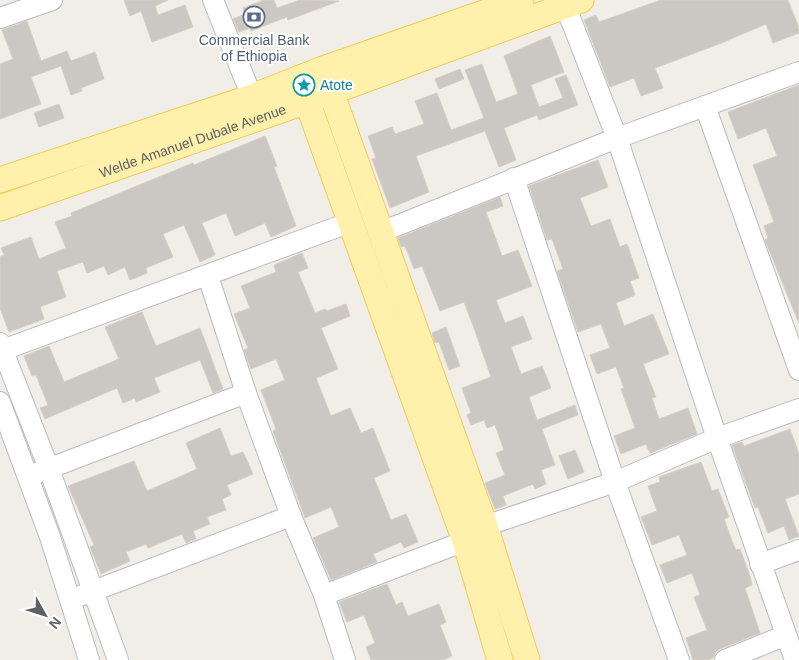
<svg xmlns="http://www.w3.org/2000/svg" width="799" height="660" viewBox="0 0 799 660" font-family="Arial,sans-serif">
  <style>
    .building { fill: #cbc8c3; stroke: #d5cfc4 }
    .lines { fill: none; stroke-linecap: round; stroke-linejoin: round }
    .minor-casing { stroke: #b8bbc0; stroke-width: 22 }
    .major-casing { stroke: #f6c958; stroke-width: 27 }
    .minor { stroke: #fff; stroke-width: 20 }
    .major { stroke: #fff1ac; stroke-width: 25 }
    .labels { text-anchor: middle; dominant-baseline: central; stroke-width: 4; stroke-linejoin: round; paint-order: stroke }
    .service-label { font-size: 14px; fill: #4e5e75; stroke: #fff }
    .culture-label { font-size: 14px; fill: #0d838f; stroke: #fff; text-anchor: start }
    .street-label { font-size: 14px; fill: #5d6166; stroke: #fff }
  </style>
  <rect width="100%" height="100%" fill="#f0eee6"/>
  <g class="building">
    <polygon points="124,0 168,0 155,6 158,15 185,5 193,27 152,42 141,11 130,16"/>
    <polygon points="264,0 274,0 277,8 300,0 339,1 288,20 287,17 251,31 250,28 239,32 233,19 245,14 243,8"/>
    <polygon points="661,0 788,0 799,28 799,33 773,43 766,24 719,44 655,68 663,88 641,96 634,78 610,87 584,20 596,15 599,22"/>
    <polygon points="27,21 41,61 67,51 71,61 95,52 104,79 81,88 82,91 71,95 61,66 31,77 41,104 0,119 0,64 13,59 2,30"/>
    <polygon points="550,36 564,72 531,85 539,107 563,98 555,79 566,75 578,105 539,120 537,115 504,128 516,160 499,167 485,131 416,156 429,192 390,208 372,159 376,158 368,136 392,127 395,134 424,124 415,101 437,93 451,130 484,118 465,70 482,64 496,102 518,94 504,56"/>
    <polygon points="460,69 464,79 439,89 435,79"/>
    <polygon points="799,85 799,321 798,321 765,240 768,238 764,226 774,222 753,165 777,156 766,128 738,139 728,112"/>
    <polygon points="59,104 64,118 39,127 34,113"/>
    <polygon points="265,136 277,166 274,167 296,226 271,237 265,223 235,236 226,213 202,223 215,255 200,262 184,225 163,234 173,257 146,268 147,273 130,280 125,267 108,275 104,266 87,273 83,262 57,271 66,297 40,307 44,319 9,332 0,308 0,257 4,255 1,248 31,237 39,259 66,248 55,222 72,216 71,213 193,163 194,165"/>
    <polygon points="598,160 608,187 580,198 591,226 610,219 620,247 627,244 639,278 630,281 635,295 616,303 624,326 653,314 669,354 643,364 656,397 652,398 659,419 688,408 697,434 650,453 646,444 621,454 614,436 635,428 621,389 624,388 616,367 597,374 590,355 610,348 601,324 578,332 557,271 563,269 552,239 547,240 529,186"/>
    <polygon points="500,197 503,206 486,212 502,256 518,250 532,286 496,300 505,323 523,316 532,339 511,347 521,374 542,366 551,388 529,397 537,420 575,405 578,415 542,429 555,465 541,470 546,484 535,489 533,484 503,496 506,505 495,509 485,483 505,475 496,453 504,450 495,425 487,428 484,420 471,425 467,415 471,413 462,388 491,377 474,328 464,302 440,311 422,266 414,269 405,246 401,247 398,238"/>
    <polygon points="302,253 308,268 298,272 315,313 325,309 327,311 346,304 350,316 321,328 338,369 316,378 331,416 350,408 361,433 373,428 390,471 374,478 391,520 406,514 418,542 404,548 401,542 373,554 377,562 331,580 313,538 339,527 331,507 305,518 273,431 276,429 261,390 285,380 276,359 251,369 244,350 248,348 234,314 250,308 241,286 276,272 274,265"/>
    <polygon points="142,312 156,346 200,328 223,389 213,393 200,360 154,378 160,392 136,402 135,398 123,403 117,388 45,419 40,408 48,405 36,375 32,376 24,356 49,346 64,382 119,359 105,327"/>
    <polygon points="446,327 460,366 449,370 439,342 435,343 432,333"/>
    <polygon points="220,428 231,456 243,452 253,474 227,485 231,495 222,499 226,510 207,517 210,524 193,531 196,539 186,543 182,534 148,548 146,544 126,552 130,561 101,574 90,547 94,545 68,486 134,461 147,491 197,469 186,443"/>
    <polygon points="790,429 799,454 799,494 785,499 799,536 789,540 784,526 768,533 758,507 755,508 732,445 742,442 744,446"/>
    <polygon points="575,450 584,472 568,479 559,456"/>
    <polygon points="701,462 712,491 718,489 729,517 724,519 732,541 736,550 740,549 750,576 752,585 745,588 760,633 720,649 716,652 713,658 708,660 693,660 686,638 707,630 694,597 700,595 692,573 667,583 660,565 687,555 679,535 652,545 641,517 657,511 648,486 660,482 659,477"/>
    <polygon points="387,584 396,605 402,602 408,616 439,604 446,622 440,625 452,656 443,660 371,660 366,647 375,643 364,615 347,622 339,602"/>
  </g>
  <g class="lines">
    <g class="minor-casing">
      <g id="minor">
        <polyline points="213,0 252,97"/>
        <polyline points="565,5 617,138 717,438 795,660"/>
        <polyline points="0,18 52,0"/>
        <polyline points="705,106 799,370"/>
        <polyline points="514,178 615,482 679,660"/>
        <polyline points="381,232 617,138 799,72"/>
        <polyline points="208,276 246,393 291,516 324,595 345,660"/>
        <polyline points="0,343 49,469 118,660"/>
        <polyline points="0,351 351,222"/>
        <polyline points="0,402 50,537 89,660"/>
        <polyline points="37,473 246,393"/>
        <polyline points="485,526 615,482 717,438 799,409"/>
        <polyline points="760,564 799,550"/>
        <polyline points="324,595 465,541"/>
        <polyline points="80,596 291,516"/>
        <polyline points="725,660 786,635"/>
      </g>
    </g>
    <g class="major-casing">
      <g id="major">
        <polyline points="323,69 485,526 527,660"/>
        <polyline points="300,78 307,101 465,541 500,660"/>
        <polyline points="0,180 252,97 323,69 521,0"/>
        <path id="s1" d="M0,208L307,101L581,0"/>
      </g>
    </g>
    <use href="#minor" class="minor"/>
    <use href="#major" class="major"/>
  </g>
  <defs>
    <g id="bank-ring" transform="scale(1.125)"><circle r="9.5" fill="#fff" stroke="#5c6f8a" stroke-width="1.5"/><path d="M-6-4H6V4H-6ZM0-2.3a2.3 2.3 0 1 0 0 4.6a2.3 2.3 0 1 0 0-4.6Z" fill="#5c6f8a"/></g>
    <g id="sight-ring" transform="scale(1.125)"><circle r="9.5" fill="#fff" stroke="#0f9aa8" stroke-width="1.5"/><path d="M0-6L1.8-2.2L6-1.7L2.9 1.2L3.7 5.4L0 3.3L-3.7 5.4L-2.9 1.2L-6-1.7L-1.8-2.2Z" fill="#0f9aa8"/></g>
  </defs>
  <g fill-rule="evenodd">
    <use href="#bank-ring" x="254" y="17"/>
    <use href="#sight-ring" x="304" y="85"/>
  </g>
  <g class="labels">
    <g class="service-label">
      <text x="254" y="40">Commercial Bank<tspan x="254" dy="16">of Ethiopia</tspan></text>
    </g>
    <g class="culture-label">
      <text x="320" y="85">Atote</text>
    </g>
    <g class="street-label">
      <text stroke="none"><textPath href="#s1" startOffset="204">Welde Amanuel Dubale Avenue</textPath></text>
    </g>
  </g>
  <g transform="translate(45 615) rotate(129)" stroke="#ffffff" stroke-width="4" paint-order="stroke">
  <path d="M0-4L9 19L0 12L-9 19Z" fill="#5d6166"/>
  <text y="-8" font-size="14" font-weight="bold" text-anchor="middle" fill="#5d6166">N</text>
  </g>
</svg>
